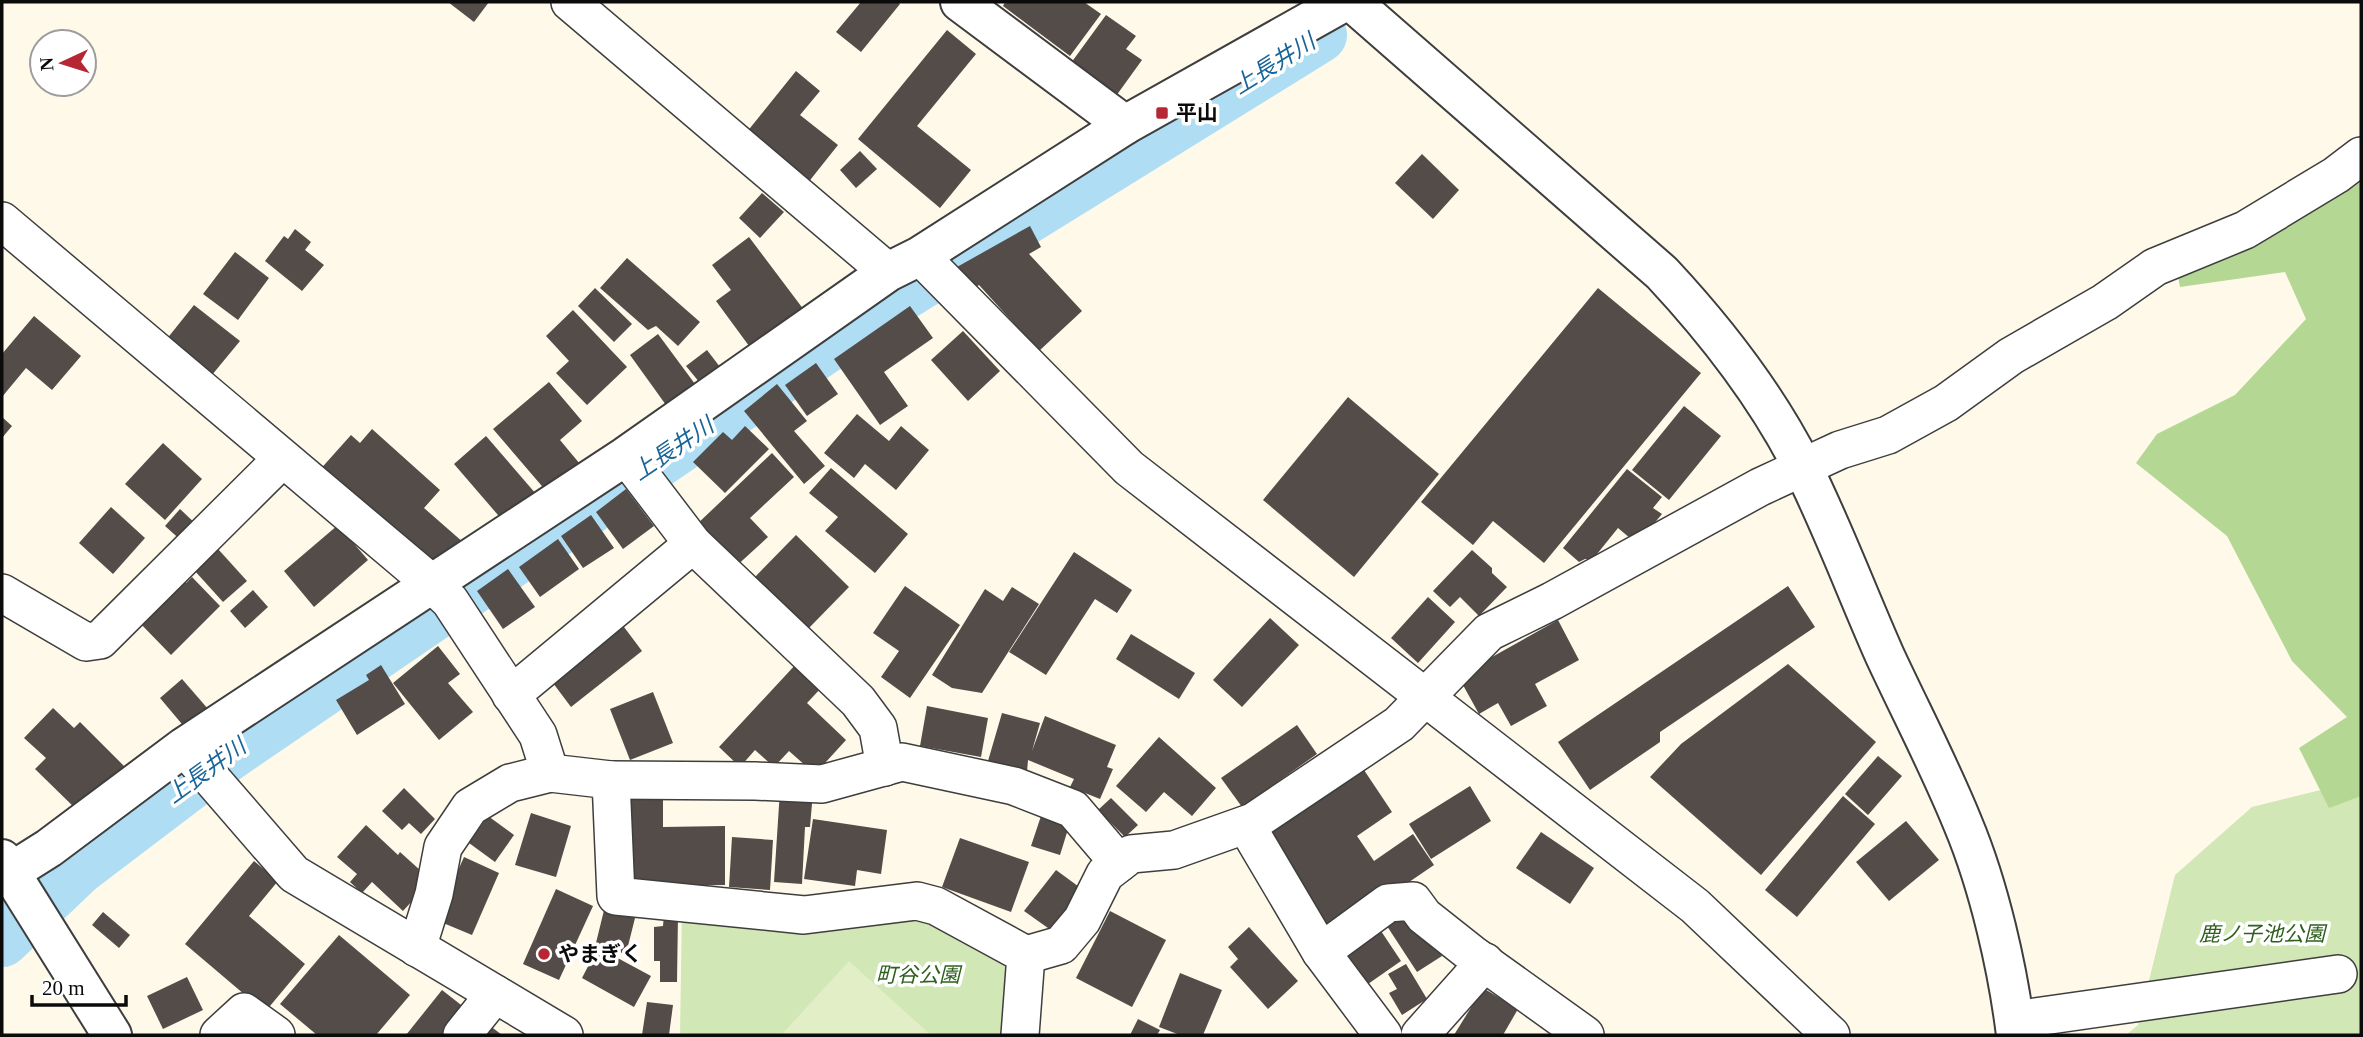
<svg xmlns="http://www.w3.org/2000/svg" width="2363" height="1037" viewBox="0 0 2363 1037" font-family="'Times New Roman','Noto Sans JP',serif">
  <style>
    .green { fill: #d1e7b5 }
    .forest { fill: #b5d794 }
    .pitch { fill: #e2eec6 }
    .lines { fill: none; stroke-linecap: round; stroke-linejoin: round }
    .river { stroke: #afddf4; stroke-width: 56 }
    .building { fill: #534c48 }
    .minor-casing { stroke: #3e3e3e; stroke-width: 40 }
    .tertiary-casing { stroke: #3e3e3e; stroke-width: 42 }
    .minor { stroke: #fff; stroke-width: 37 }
    .tertiary { stroke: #fff; stroke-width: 38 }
    .poi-dot { fill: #b62734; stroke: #fff; stroke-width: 2.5 }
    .labels { text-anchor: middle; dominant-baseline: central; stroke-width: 7; stroke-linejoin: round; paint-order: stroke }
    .poi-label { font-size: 21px; font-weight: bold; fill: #0b0b0b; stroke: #fff; text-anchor: start }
    .park-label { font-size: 21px; font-style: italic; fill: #2e601e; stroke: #fff }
    .water-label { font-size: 23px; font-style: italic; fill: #186598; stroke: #fff }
  </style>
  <rect width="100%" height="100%" fill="#fff9e9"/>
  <g class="green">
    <polygon points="2361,780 2361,1035 2126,1035 2138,1025 2175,875 2252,807"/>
    <polygon points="682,908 930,913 1017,958 1007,1035 680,1035"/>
  </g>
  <polygon class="forest" points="2361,166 2361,796 2329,808 2299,748 2347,717 2292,661 2227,536 2136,463 2157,434 2235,395 2306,319 2285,272 2180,287 2174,256"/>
  <polygon class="pitch" points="849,961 931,1035 785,1035 783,1033"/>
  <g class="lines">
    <polyline class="river" points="2,939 78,867 228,753 902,293 1319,35"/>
  </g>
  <g class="building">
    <polygon points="448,2 489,2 474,22"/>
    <polygon points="861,2 898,2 900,4 861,52 836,32"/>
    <polygon points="1005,2 1084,2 1101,14 1070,56 1003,6"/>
    <polygon points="1106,15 1136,36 1126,49 1142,60 1116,96 1071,63"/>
    <polygon points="947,30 976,54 917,126 971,170 940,208 858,139"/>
    <polygon points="796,71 820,91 800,115 838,145 803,189 742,138"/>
    <polygon points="860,151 877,169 856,188 840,170"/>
    <polygon points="1422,154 1459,190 1433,219 1395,183"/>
    <polygon points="762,193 784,212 760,238 739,218"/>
    <polygon points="1030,226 1041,247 1029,254 1082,311 1039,351 979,285 971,290 957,267"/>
    <polygon points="295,229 311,242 305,250 324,265 302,291 265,261 284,236 288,239"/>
    <polygon points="749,237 804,310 752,350 716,301 731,290 712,265"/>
    <polygon points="235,252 269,278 238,320 203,294"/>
    <polygon points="627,258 700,322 678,346 656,326 648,330 600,288"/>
    <polygon points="595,288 632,324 614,342 578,306"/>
    <polygon points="1598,288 1701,373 1544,563 1493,521 1473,545 1421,502"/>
    <polygon points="194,305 240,341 207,381 162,345"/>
    <polygon points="910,306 933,338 884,372 908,406 880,425 834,359"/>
    <polygon points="573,310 627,367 587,405 556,373 569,361 546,336"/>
    <polygon points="34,316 81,356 52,390 26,368 2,397 2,354"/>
    <polygon points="963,331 1000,371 968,401 931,360"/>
    <polygon points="658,334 695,384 666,405 630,355"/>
    <polygon points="707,350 720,367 700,383 686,366"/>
    <polygon points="816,363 838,394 807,416 785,385"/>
    <polygon points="549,382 582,421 560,440 580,464 547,492 493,429"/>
    <polygon points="777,384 807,421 794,431 825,466 804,484 744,411"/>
    <polygon points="1348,397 1439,474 1354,577 1263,500"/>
    <polygon points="1684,406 1721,436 1669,500 1632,470"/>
    <polygon points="857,414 889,441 901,426 929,450 896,490 865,464 854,478 824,453"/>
    <polygon points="2,417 12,426 2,438"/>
    <polygon points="745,426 769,449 725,493 693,462 723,432 732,440"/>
    <polygon points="372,429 440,490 424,508 464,543 440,570 339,480 333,487 317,473 351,435 360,443"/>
    <polygon points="486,436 536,494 504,522 454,464"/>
    <polygon points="163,443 202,479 165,520 125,484"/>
    <polygon points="772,453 794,477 750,518 768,537 733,569 694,527"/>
    <polygon points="831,468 908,534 875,573 825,531 838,517 809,493"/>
    <polygon points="1627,469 1662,497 1653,508 1662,514 1637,544 1618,528 1593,559 1585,559 1579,562 1563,548"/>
    <polygon points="626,489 654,526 623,549 596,512"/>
    <polygon points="111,507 145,538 113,574 79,543"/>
    <polygon points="180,509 199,527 184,543 165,526"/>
    <polygon points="591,515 614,548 583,568 561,536"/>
    <polygon points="338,525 368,560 314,607 284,571"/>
    <polygon points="796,535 849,587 807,630 754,578"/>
    <polygon points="558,539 579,569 540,597 519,567"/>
    <polygon points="218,549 247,581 223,602 194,570"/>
    <polygon points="1472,550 1492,568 1492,573 1507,587 1479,616 1460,597 1450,607 1433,591"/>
    <polygon points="1074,552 1132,590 1117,613 1095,599 1046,675 1009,652"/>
    <polygon points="508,569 535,607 503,629 477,591"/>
    <polygon points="180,577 186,583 192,577 220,606 171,655 137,620"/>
    <polygon points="905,586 960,625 910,698 881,677 899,651 873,633"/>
    <polygon points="1788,586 1815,627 1660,732 1660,742 1590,790 1558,742"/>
    <polygon points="1012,587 1039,604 982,693 952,688 932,675 985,589 1003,601"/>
    <polygon points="253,590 268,607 245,628 230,611"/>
    <polygon points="1428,597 1455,622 1418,663 1391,638"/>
    <polygon points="1270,618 1299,645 1242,707 1213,680"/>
    <polygon points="1558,620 1579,660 1535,684 1547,706 1511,726 1498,703 1479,714 1458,676"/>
    <polygon points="621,623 642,651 571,707 550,679"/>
    <polygon points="1131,634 1195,673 1179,699 1116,659"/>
    <polygon points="438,646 460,674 448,683 473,712 439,740 393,683"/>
    <polygon points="797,663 822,687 807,703 846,740 815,774 789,751 774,767 755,750 740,767 719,747"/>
    <polygon points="1788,664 1876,742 1761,875 1650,777 1681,744"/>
    <polygon points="381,665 405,704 357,735 336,700 369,680 366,675"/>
    <polygon points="182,679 215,717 192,736 160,698"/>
    <polygon points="653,692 673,743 630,760 610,709"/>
    <polygon points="927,706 988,718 981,757 920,746"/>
    <polygon points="53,708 74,728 80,722 124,766 78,811 35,769 46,758 24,738"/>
    <polygon points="1002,713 1040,723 1032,751 1045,716 1116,745 1107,767 1113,769 1100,799 1070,787 1074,779 1028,760 1027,772 988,761"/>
    <polygon points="1297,725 1317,754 1242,807 1221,778"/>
    <polygon points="1159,737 1216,788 1192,816 1164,792 1146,812 1116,786"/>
    <polygon points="1878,756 1902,776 1868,815 1845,794"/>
    <polygon points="1362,767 1392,812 1357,836 1374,861 1413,834 1434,865 1330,936 1262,835"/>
    <polygon points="1470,786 1491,821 1431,859 1409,824"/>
    <polygon points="404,788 435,819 421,834 409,823 402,830 382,811"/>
    <polygon points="780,790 813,792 810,827 805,827 802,884 774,882"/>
    <polygon points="625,792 663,792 663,827 725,826 725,885 625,886"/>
    <polygon points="1843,796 1875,824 1797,917 1765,890"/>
    <polygon points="1111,798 1138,825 1125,837 1098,810"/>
    <polygon points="531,813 571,826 556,877 515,865"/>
    <polygon points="488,816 514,835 495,862 469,843"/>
    <polygon points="1041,816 1069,826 1060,855 1031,846"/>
    <polygon points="813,819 887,830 881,874 857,870 855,886 804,879"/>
    <polygon points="1906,821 1939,860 1889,901 1856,862"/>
    <polygon points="366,825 398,855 400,852 431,880 403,911 372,882 362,893 350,882 357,874 337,857"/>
    <polygon points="1541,832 1594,868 1570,904 1516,868"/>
    <polygon points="732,837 773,840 770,890 729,887"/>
    <polygon points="960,838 1029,862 1011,912 942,887"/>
    <polygon points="464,857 499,873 472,935 436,920"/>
    <polygon points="254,861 278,881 249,916 305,964 265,1012 185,944"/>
    <polygon points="1056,870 1086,892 1055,933 1024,911"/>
    <polygon points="556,889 593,906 559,980 523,964"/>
    <polygon points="606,902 637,910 626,954 599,948 651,976 634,1007 582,978 598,947 595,947"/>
    <polygon points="1410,907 1442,956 1417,972 1385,923"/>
    <polygon points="1110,911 1166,940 1132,1007 1076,978"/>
    <polygon points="103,912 130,935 119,948 92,925"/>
    <polygon points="664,914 678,914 677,982 660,982 660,961 654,961 654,927 663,926"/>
    <polygon points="1249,927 1298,981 1268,1009 1230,967 1238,959 1228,947"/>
    <polygon points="1379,928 1401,961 1368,984 1345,951"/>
    <polygon points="339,935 410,995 376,1035 317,1035 280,1004"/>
    <polygon points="1406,964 1427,999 1402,1015 1389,993 1397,989 1388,974"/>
    <polygon points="1180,973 1222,990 1203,1035 1180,1035 1159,1027"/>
    <polygon points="187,977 203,1010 163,1029 147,996"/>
    <polygon points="1483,988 1518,1009 1503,1035 1454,1035"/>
    <polygon points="442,990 465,1008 444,1035 406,1035"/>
    <polygon points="647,1002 673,1005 669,1035 642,1035"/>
    <polygon points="1138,1019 1160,1030 1157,1035 1130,1035"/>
    <polygon points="489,1025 502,1035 481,1035"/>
  </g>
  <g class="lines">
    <g class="minor-casing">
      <g id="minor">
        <polyline points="570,2 888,272"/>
        <polyline points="2,221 431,583 450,601 538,735 550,773 611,780 616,896 804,915 917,901 936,906 1026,955 1020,1035"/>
        <polyline points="920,256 1129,468 1695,906 1831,1035"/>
        <polyline points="626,456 693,544 858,701 878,728 885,767"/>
        <polyline points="2,593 86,642 100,640 282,459"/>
        <polyline points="511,695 693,544"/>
        <polyline points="184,747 294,874 564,1035"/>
        <polyline points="611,780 755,781 822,784 902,762 1014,786 1073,809 1119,863"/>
        <polyline points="1246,825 1321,952 1388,903 1413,901 1424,916 1472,954 1585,1035"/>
        <polyline points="417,948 434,894 443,847 470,807 510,783 550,773"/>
        <polyline points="1321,952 1383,1035"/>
        <polyline points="1026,955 1061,945 1082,920 1105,874 1131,854 1174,850 1253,822 1399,724 1489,632 1552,601 1760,487 1840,450 1888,435 1946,403 2011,356 2105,302 2155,267 2245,230 2336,175 2361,156"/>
        <polyline points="2014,1020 2338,974"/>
        <polyline points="219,1035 244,1012 276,1035"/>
        <polyline points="462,1035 495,994"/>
        <polyline points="1420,1035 1485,962"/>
      </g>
    </g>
    <g class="tertiary-casing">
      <g id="tertiary">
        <polyline points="960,2 1125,125"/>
        <path d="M1352,2L1662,273C1717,332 1766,395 1802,466C1833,528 1857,593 1885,656C1911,712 1940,767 1963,824C1989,886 2008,969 2016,1035"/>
        <polyline points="2,859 112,1035"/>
        <polyline points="11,872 49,848 184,747 626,456 888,272 920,256 1125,125 1344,2"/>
      </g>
    </g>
    <use href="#minor" class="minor"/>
    <use href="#tertiary" class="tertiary"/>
  </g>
  <g class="poi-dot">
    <rect x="1155" y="106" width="14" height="14" rx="3.5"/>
    <circle cx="544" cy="954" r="7"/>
  </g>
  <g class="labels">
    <g class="poi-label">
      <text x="1176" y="113">平山</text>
      <text x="558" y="954">やまぎく</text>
    </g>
    <g class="park-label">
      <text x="2262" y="934">鹿ノ子池公園</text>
      <text x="918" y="975">町谷公園</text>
    </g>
    <g class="water-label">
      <text transform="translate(1274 64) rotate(-32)">上長井川</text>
      <text transform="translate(673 449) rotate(-34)">上長井川</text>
      <text transform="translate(206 771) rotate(-36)">上長井川</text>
    </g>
  </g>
  <rect width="2363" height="1037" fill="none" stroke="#0b0b0b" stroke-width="7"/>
  <g transform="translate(63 63) rotate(266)"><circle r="33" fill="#ffffff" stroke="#9d9d9d" stroke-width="2"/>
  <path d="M0-5L12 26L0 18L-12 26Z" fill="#b62734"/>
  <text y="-10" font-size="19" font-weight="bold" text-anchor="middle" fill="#0b0b0b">N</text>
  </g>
  <path d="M32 995v10h94v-10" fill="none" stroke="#0b0b0b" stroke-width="3.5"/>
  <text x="42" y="995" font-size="21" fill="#0b0b0b" stroke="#ffffff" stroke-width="5" paint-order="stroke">20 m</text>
</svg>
